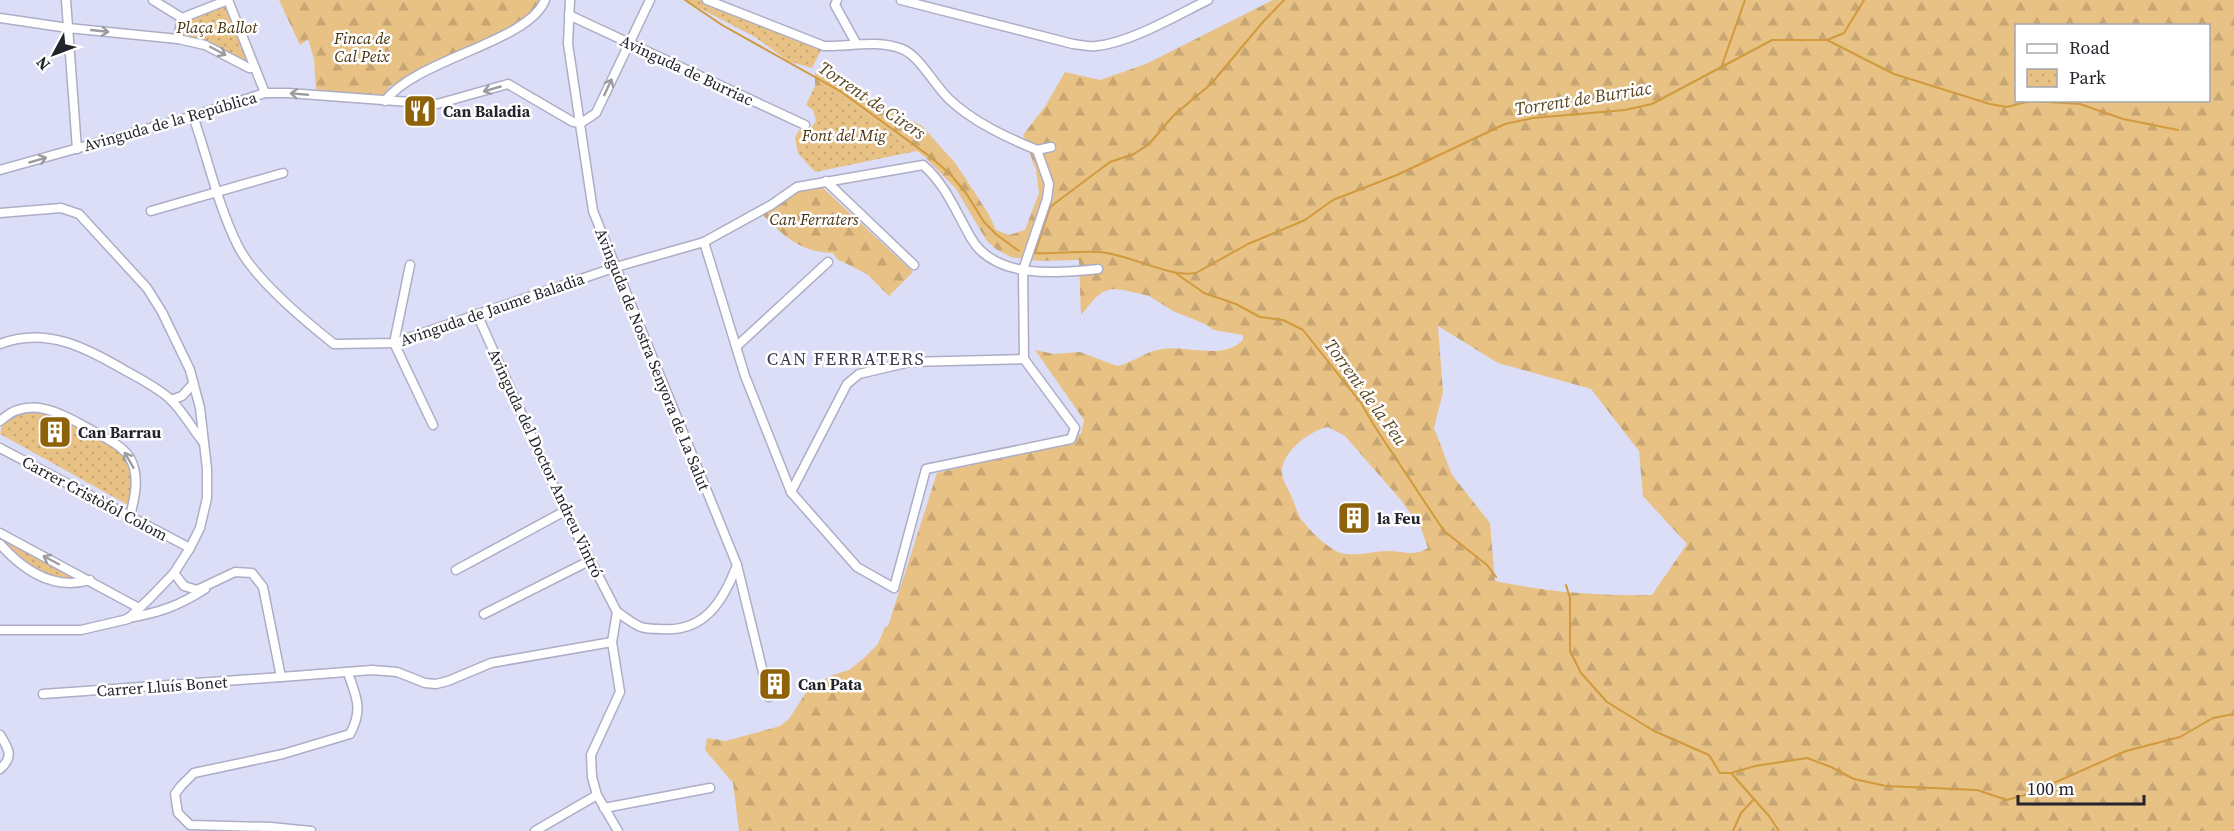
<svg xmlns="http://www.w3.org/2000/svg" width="2234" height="831" viewBox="0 0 2234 831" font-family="'Source Serif 4',serif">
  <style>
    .forest { fill: url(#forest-firs); fill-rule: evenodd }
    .park { fill: url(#park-dots) }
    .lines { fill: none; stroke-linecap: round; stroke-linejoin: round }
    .stream { stroke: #d09a3d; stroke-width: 2 }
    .minor-casing { stroke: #adadc6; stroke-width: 11 }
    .minor { stroke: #fff; stroke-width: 8 }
    .oneway { stroke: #9c9ca0 }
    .labels { text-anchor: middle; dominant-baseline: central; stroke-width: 5; stroke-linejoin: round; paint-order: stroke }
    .park-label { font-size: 16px; font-style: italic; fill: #49330b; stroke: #fff }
    .street-label { font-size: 16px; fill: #24242d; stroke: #fff }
    .poi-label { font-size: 16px; font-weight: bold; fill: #24242d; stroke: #fff; text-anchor: start }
    .water-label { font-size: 18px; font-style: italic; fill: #5d4620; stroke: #fff }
    .neighbourhood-label { font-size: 18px; letter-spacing: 1.5px; fill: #3c3c50; stroke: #fff }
  </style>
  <defs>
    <pattern id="forest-firs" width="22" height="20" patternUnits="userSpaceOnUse" patternTransform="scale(1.5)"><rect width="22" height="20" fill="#e8c185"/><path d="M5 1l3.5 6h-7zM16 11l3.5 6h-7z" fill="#c7a673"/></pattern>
    <pattern id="park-dots" width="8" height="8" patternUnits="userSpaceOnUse" patternTransform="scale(1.5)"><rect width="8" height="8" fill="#e8c185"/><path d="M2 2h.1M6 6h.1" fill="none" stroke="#c7a673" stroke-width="1.8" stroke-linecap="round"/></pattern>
  </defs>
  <rect width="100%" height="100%" fill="#dcddf7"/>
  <g class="forest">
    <polygon points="279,0 541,0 524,20 390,86 382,97 316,92 314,59 308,39 300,45"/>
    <path d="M1273,0H2234V831H739L733,783L705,750L707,738L726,741L780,726L789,719L805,694L813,687L830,676L849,670L864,658L878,644L885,627L888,626L937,473L1067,443L1069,437L1081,434L1084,420L1035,350L1054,354L1080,352L1117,366C1133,363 1146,351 1162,349C1190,345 1221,361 1243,340V335L1214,330L1205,324L1173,311L1149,296L1124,290L1112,289L1103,292L1095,298L1081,315L1079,260L1039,261L1011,257L996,249L987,241L956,189L924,156L856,106L815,86V72L922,126L956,164L988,213L996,230L1009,235L1025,230L1039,193L1036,170L1023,135L1046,105L1065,72L1100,80L1146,64ZM2016,26H2208V100H2016ZM1438,326L1498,363L1591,389L1639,451L1643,496L1687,544L1652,595C1599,596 1546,592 1495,581L1490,523L1452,475L1434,428L1443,392ZM1328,427L1345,436L1401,500L1421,528L1428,548C1413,557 1404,551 1388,551C1372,551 1354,558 1338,552C1324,545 1310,531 1301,519C1296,511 1294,501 1290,493C1287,486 1282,480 1282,472C1281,453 1310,430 1328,427Z"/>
    <path d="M822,187L913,272L889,296L867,274L837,259L833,253C801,252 784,237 763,215L798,192Z"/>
  </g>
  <g class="park">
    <polygon points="684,0 704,0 822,48 812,68 788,61 755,37"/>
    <polygon points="221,6 228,7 249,59 245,62 207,41 183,36 186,21"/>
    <polygon points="815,86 856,106 917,151 815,172 798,153 795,138 799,130 810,129 816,121 813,110 806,105"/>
    <polygon points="36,411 50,413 115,447 126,460 133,477 130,506 0,434 2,425 19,412"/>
    <polygon points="0,534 87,580 76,585 32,570 0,541"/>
  </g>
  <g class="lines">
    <g class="stream">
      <polyline points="685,0 722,25 840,91 932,158 951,175 966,193 984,222 997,235 1019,251"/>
      <polyline points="1827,40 1844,33 1864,0"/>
      <polyline points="1722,65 1745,0"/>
      <path d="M1032,253C1054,254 1076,251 1097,252C1128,253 1168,278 1196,273L1248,244L1305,220L1333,200L1397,175L1505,124L1533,118L1625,110L1652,104L1772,40H1827L1894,74L1990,104L2007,107L2030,101L2080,104L2123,119L2178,130"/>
      <polyline points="1035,253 1050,207 1110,162 1134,154 1149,144 1174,115 1211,84 1262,23 1284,0"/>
      <polyline points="1177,274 1204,293 1236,304 1260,317 1283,320 1303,330 1361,403 1375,427 1444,531 1487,565 1496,577"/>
      <polyline points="1566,585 1570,598 1570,651 1581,673 1607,702 1654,731 1709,755 1720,773 1731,773 1755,766 1807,758 1831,767 1854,779 1886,786 1977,790 2007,800 2031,793 2126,751 2180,737 2213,718 2234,714"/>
      <polyline points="1731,773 1769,816 1779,831"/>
      <polyline points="1733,831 1741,813 1754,799"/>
    </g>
    <g class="minor-casing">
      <g id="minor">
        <polyline points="66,0 77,149"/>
        <polyline points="153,0 182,18"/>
        <polyline points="570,0 568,44 593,211 737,565 769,697"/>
        <path d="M707,0L824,46C850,47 876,39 902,49C920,56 934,85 949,99C973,122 1006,137 1037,150"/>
        <polyline points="837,0 835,5 856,43"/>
        <path d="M901,0L1073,44C1081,45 1089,47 1096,46C1130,43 1177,15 1208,0"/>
        <polyline points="569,15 805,125"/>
        <polyline points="0,18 68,28 178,39 205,45 249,68 255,68"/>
        <polyline points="182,18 228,0 265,93"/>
        <polyline points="178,39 182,18"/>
        <path d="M385,101C416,59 529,42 545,0"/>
        <path d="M193,116C208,159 218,206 238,246C255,280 305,321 334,344L394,343L616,267L704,242L771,205L797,187L923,165C946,185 956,212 971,238C995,280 1058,273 1098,269"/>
        <polyline points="581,123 596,113 650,0"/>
        <polyline points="1037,150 1051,147"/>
        <polyline points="0,170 193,116 265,93 288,93 437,104 508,84 573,122 581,123"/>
        <polyline points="826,181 914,265"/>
        <polyline points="151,211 283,173"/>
        <polyline points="0,213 61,208 79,214 147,288 162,312 190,370 200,408 207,469 207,498 200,528 190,548 174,573 150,598 128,619 81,630 0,630"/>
        <polyline points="704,242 745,376 791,492 857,567 894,588 926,469 1071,439 1075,428 1024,359 1023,270 1047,199 1049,184 1037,150"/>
        <polyline points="410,265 394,343 433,425"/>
        <polyline points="477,314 565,511 617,612"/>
        <path d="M0,344C46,326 87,348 126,371C141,379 156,387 169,398C182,410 192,428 203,442"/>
        <polyline points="737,346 828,262"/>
        <polyline points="171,400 182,396 193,384"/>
        <path d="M0,421C30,393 64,415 93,431C105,438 122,445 130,458C140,476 135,497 130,516"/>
        <polyline points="0,448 190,548"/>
        <polyline points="791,492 847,384 859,374 910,362 1024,359"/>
        <polyline points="0,533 139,608"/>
        <path d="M0,544C23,570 53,591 90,580"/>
        <polyline points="456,570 565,511"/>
        <polyline points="174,573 184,586 197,590 235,572 252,573 263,587 281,677 372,670 397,672 425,683 436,684 448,681 491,663 612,642"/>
        <polyline points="617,612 612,642 620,692 591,755 592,777 597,795 618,831"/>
        <path d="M617,612C625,617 633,624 641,627C647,629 654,629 660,629C704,633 723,602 737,565"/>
        <polyline points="484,614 591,560"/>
        <path d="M128,618C158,613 179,606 205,589"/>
        <polyline points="43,694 281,677"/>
        <path d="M0,735C9,749 14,757 0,769"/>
        <polyline points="604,808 710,788"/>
        <path d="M311,831L271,827L190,825L178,813L175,794L181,786L194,773L283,754L350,734C363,710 357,698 348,673"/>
        <polyline points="535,831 597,795"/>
      </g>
    </g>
    <use href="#minor" class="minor"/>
  </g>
  <defs><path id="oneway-shaft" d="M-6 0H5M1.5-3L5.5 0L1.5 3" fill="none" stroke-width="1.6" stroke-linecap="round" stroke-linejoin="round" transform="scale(1.5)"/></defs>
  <g class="oneway">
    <use href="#oneway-shaft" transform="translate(100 31) rotate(6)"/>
    <use href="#oneway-shaft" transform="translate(218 51) rotate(28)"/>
    <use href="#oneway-shaft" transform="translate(608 87) rotate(-65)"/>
    <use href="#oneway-shaft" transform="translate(492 89) rotate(164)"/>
    <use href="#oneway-shaft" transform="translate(299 94) rotate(-175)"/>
    <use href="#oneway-shaft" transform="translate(38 160) rotate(-16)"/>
    <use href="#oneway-shaft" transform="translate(129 460) rotate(-120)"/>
    <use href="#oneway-shaft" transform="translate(51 560) rotate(-152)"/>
  </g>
  <defs>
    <g id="restaurant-square" transform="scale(1.725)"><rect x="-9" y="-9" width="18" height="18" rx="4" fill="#8e6208" stroke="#fff"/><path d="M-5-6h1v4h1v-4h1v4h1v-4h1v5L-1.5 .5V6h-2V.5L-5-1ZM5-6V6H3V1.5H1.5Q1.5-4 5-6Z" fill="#fff"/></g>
    <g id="building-square" transform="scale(1.725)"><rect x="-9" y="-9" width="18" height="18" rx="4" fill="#8e6208" stroke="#fff"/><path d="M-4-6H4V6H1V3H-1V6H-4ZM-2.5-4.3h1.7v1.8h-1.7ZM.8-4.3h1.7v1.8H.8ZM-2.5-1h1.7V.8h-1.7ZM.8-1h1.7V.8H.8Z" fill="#fff"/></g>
  </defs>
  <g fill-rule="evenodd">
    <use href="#restaurant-square" x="420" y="111"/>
    <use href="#building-square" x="55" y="432"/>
    <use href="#building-square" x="1354" y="518"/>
    <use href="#building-square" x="775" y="684"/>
  </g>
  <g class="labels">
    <g class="park-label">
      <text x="217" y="27">Plaça Ballot</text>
      <text x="362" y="38">Finca de<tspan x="362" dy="18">Cal Peix</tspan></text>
      <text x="844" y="135">Font del Mig</text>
      <text x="814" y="219">Can Ferraters</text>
    </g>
    <g class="street-label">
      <text transform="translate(687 70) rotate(25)">Avinguda de Burriac</text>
      <text transform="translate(170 121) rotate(-16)">Avinguda de la República</text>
      <text transform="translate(492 309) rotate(-19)">Avinguda de Jaume Baladia</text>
      <text transform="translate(653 359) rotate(68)">Avinguda de Nostra Senyora de La Salut</text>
      <text transform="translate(546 463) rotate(65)">Avinguda del Doctor Andreu Vintró</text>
      <text transform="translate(95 498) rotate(28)">Carrer Cristòfol Colom</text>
      <text transform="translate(162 686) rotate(-4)">Carrer Lluís Bonet</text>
    </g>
    <g class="poi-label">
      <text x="443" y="111">Can Baladia</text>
      <text x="78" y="432">Can Barrau</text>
      <text x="1377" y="518">la Feu</text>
      <text x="798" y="684">Can Pata</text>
    </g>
    <g class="water-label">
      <text transform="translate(1583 98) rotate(-9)">Torrent de Burriac</text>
      <text transform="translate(872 100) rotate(34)">Torrent de Cirers</text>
      <text transform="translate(1366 392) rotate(54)">Torrent de la Feu</text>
    </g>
    <g class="neighbourhood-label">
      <text x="846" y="358">CAN FERRATERS</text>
    </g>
  </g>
  <rect x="2015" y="24" width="195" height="78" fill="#ffffff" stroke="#a7a7ab" stroke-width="1.5"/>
  <rect x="2027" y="44" width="30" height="9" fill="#ffffff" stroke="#a7a7ab" stroke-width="1.5"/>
  <text x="2069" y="54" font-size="18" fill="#24242d">Road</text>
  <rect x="2027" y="69" width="30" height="18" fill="url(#park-dots)" stroke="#a7a7ab" stroke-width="1.5"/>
  <text x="2069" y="84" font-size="18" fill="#24242d">Park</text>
  <g transform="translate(54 54) rotate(229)" stroke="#ffffff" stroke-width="4.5" paint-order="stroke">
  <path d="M0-4.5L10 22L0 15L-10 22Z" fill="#24242d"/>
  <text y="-9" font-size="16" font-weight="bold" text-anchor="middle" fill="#24242d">N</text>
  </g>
  <path d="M2018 795v9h126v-9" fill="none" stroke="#24242d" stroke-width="3"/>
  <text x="2027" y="795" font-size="18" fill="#24242d" stroke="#ffffff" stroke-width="4.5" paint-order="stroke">100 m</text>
</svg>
